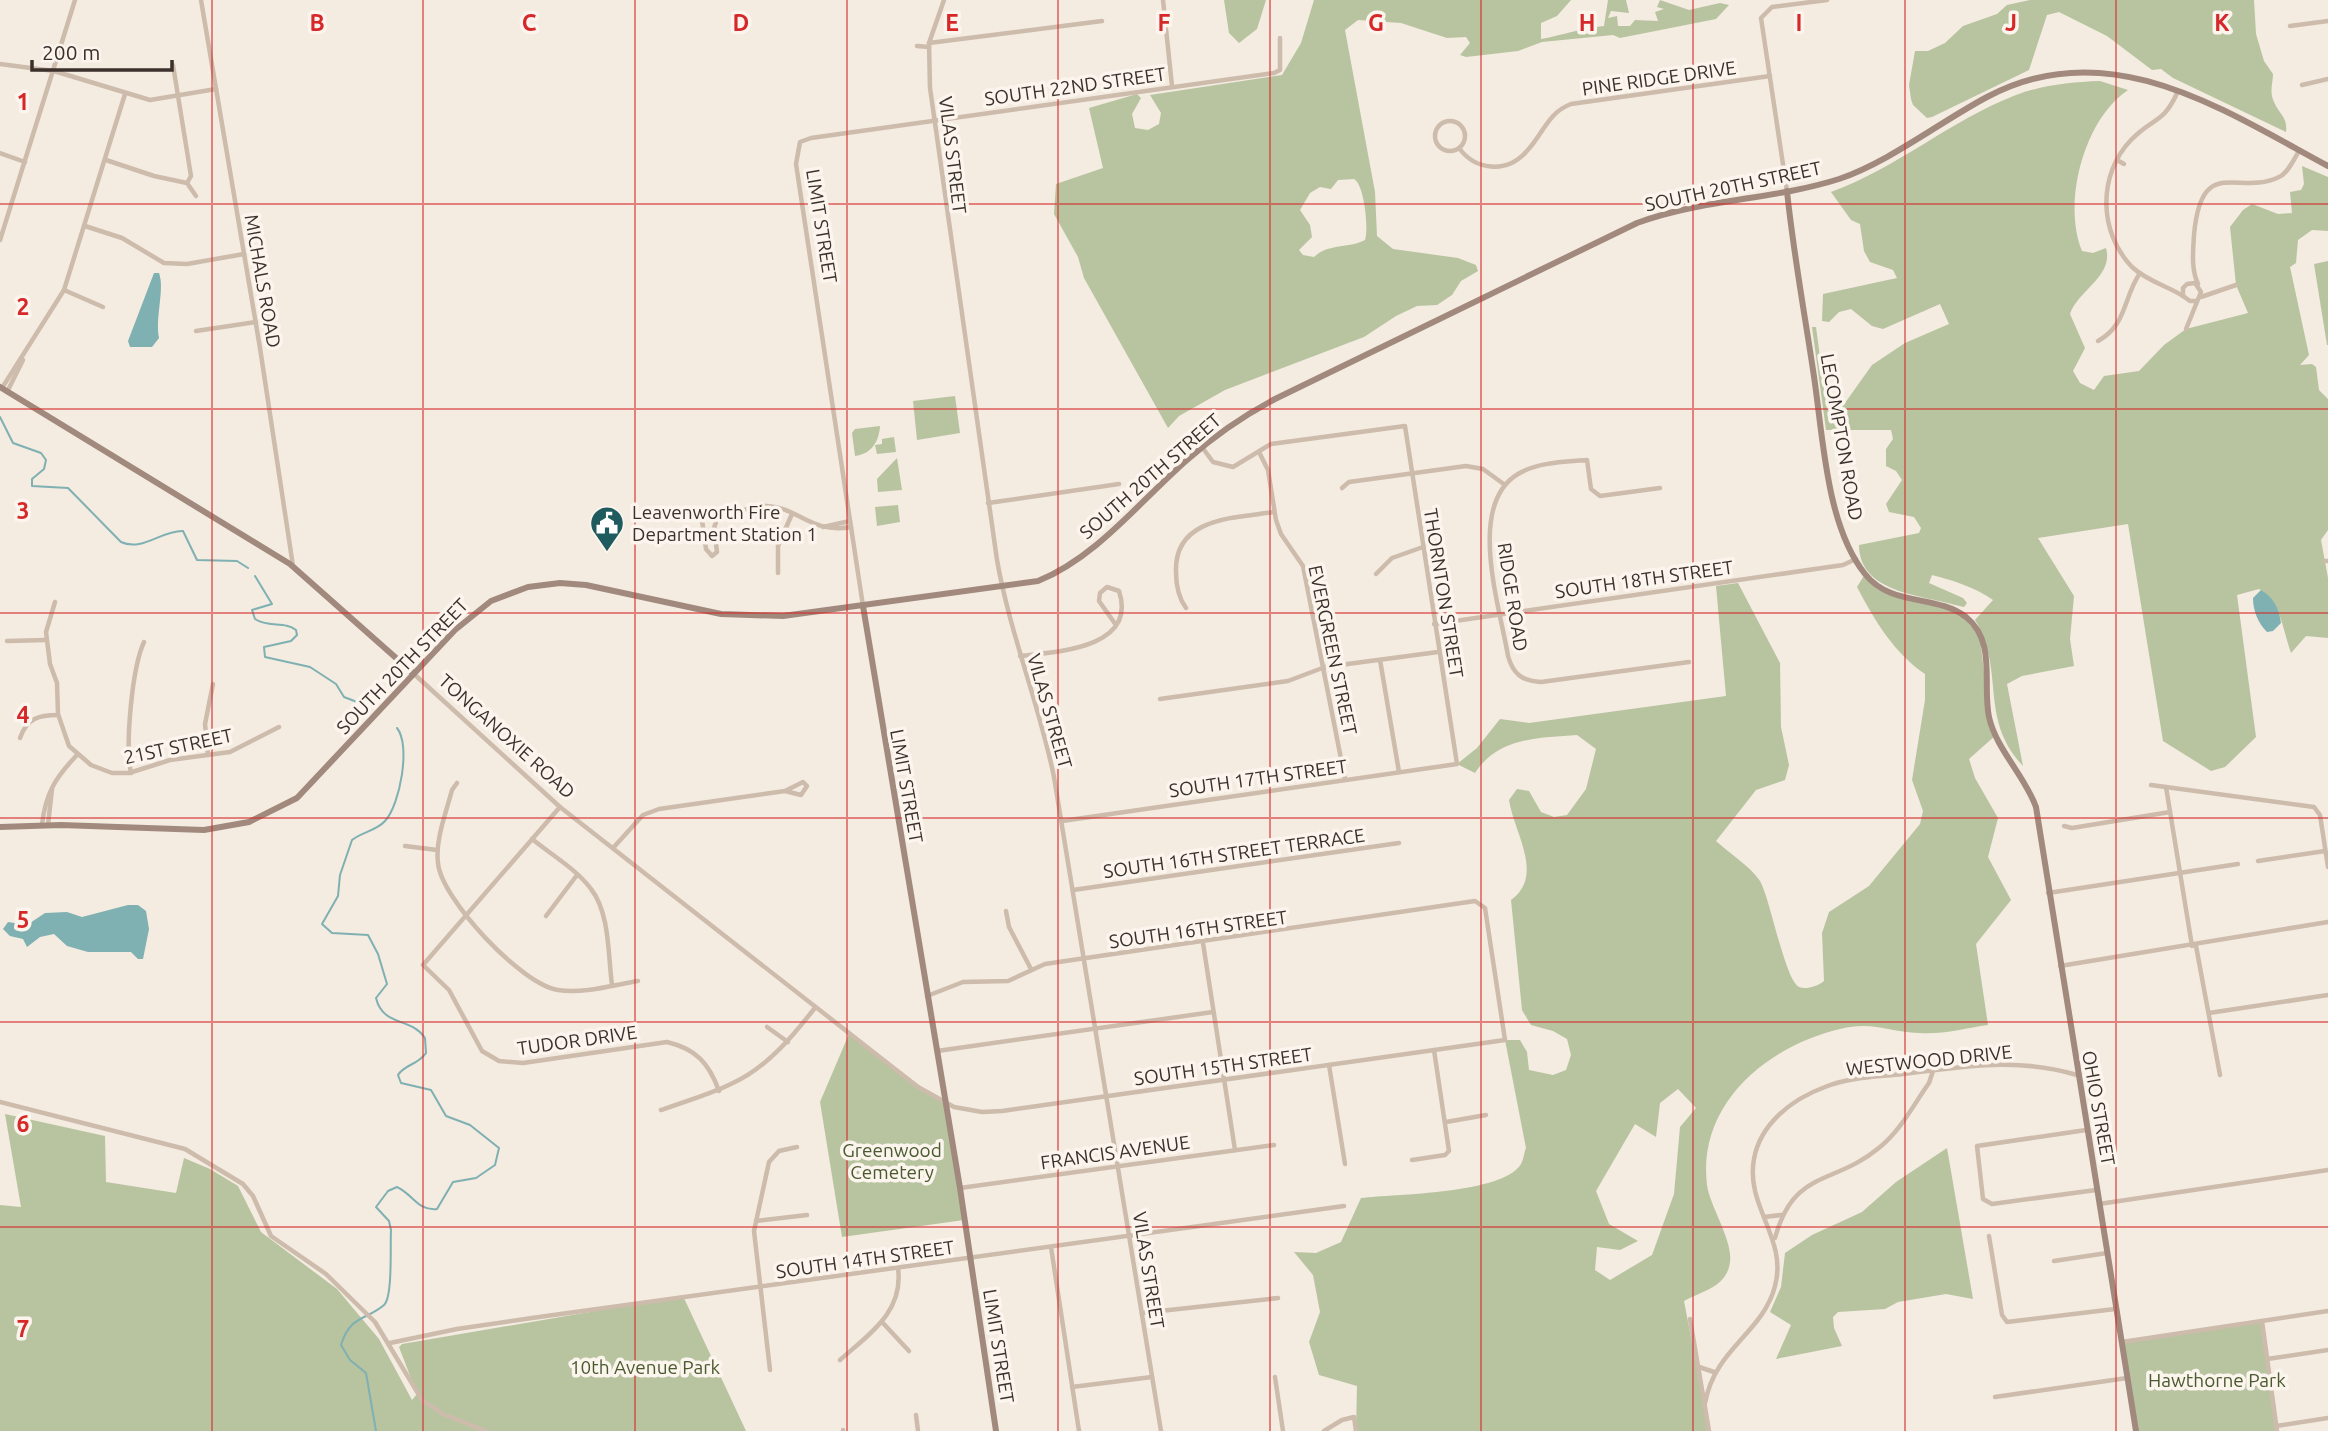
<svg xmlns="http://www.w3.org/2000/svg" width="2328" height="1431" viewBox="0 0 2328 1431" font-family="Ubuntu,sans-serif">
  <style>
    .green { fill: #b8c4a0; fill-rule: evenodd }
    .water { fill: #7fb0b2 }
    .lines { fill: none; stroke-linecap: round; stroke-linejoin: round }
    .stream { stroke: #7fb0b2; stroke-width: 2 }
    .street { stroke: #cdbbac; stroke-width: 4.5 }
    .secondary { stroke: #a18a7d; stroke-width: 6 }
    .grid { fill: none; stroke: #d62828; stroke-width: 2; stroke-opacity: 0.55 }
    .labels { text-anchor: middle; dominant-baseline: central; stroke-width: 7; stroke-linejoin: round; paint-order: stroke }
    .street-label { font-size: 19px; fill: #3b302b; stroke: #fbf5ee }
    .poi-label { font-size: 19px; fill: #3b302b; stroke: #fbf5ee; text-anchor: start }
    .park-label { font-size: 19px; fill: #4a5a2e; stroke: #fbf5ee }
    .grid-label { font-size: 23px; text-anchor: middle; font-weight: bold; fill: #d62828; stroke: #fbf5ee; stroke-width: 7; stroke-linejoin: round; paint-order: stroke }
  </style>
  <rect width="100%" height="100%" fill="#f4ebe1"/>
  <g class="green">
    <polygon points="1224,0 1266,0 1257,29 1239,43 1229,33"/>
    <path d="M1314,0H1571L1557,16L1541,23V39C1563,35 1582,28 1604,26L1608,0H1626L1629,13L1611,11L1608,18L1617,16L1618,26H1630L1635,20L1658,21L1655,12L1664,9L1657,7L1660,0L1689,10L1720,3L1729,5L1716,19L1620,38L1613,35L1542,42L1518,51L1466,57L1460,55L1470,43L1466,37L1447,38L1401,23L1358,20L1345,30L1375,192L1377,236L1393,249L1458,258L1476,265L1478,271L1461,281L1452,295L1437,305L1417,306L1396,316L1364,337L1225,390L1179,416L1168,428L1084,278L1078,257L1054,214L1056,184L1103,168L1089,108L1137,94L1141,98L1132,114L1135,128L1148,130L1159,124L1161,113L1150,95L1282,75L1301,43ZM1354,179C1364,184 1369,228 1365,240C1347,249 1329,243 1314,257L1303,255L1299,250L1312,237L1310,225L1300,210L1310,193L1320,187L1331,189L1338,180Z"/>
    <path d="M2030,0H2254L2256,34L2264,61L2273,74C2273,83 2269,92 2274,102C2279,114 2288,117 2286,132L2173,78L2161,69L2152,70L2107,36L2059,12L2047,15L2029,70L1932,117L1927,118L1913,105L1911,99L1909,85L1915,51H1928L1945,43L1963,26L1997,14L2007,5Z"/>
    <path d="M2100,81L2128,90C2084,119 2062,203 2082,251L2093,253L2106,248C2114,276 2078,290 2070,314L2085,348L2073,371L2080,383L2094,390L2104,376L2139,371L2164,345L2186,329L2248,313L2236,285L2230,227L2243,210L2252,204L2278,214L2292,213L2290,192L2301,190L2304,184L2302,166L2328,177V231L2312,230L2298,240L2296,263L2290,267L2309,355L2300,365L2312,364L2316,367L2319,390L2328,399V530L2321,540L2328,578V638L2306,636L2291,653C2283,631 2281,601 2259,589L2237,595L2256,737L2225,767L2211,771L2163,741L2128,524L2038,538L2074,596L2070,639L2074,666L2022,676L2007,684L2023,766C1978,718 2006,670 1975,620L1993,600C1975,587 1954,581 1932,575L1929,583L1963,598L1967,603L1964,607L1955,605C1922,595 1859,593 1859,545L1919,533L1921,528L1914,517L1889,512L1886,504L1902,480L1896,471L1886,466V449L1893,439L1891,430H1826L1812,327H1816L1827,409L1835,417L1872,365L1905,343L1949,324L1940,304L1883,329L1872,326L1851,309L1839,312L1829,322L1822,321L1823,294L1897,278L1893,270L1870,262L1864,251L1860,224L1851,220L1831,192C1897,168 1951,120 2016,95C2043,85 2071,82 2100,81Z"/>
    <polygon points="2328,261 2328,345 2327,345 2314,264"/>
    <polygon points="955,396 960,433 917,440 913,401"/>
    <path d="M880,426C879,442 871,454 855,456L852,433L855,429Z"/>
    <polygon points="894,437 896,452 877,454 875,445 882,444 882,439"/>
    <polygon points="897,458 902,490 878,492 877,479"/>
    <polygon points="898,505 900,522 877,526 875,507"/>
    <path d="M1865,574L1884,591L1959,613L1980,636L1989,718L1996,735L1969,759L1975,778L1998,818L1988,857L2011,900L1976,944L1988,1025C1966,1028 1941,1035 1919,1033C1888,1032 1873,1021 1840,1029C1767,1046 1697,1104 1707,1185C1710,1207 1733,1240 1730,1262C1727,1287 1702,1291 1684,1301L1709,1431H1356L1357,1386L1319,1375L1309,1342L1320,1312L1313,1275L1294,1252L1316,1253L1341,1242L1361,1198C1395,1194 1503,1194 1521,1164C1524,1159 1524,1152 1526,1148L1505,1040H1520L1527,1052L1529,1070L1553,1075L1566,1070L1571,1055L1567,1039L1553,1031L1531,1025L1522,1010L1511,900C1545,875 1514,833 1509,800L1517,789L1529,791L1541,812L1554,817L1567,815L1586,789L1596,749L1577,735C1538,738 1498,737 1475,773L1457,764L1477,748L1500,719L1529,723L1726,696L1716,586L1738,583L1780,663L1781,727L1789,765L1785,780L1756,790L1716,841C1729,853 1750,866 1760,881C1771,901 1785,980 1799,987C1806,990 1818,986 1824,981L1822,933L1829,912L1869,886L1920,824L1923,811L1912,780L1925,700V674C1894,653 1875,621 1857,587ZM1678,1089L1696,1108L1680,1127L1674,1194L1652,1255L1610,1280L1595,1270L1597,1247L1620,1250L1638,1241L1609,1224L1596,1191L1635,1124L1656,1137L1660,1103Z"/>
    <polygon points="849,1034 945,1104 964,1220 842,1237 820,1102"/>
    <polygon points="5,1114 105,1136 106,1182 176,1193 184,1158 210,1169 238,1186 261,1232 337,1289 379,1339 412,1400 417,1394 399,1347 402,1344 683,1296 746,1431 0,1431 0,1205 21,1207"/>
    <polygon points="1947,1148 1973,1299 1946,1294 1898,1302 1885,1309 1838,1312 1833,1317 1834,1328 1842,1346 1776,1359 1791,1325 1770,1312 1781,1287 1785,1253 1812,1235 1862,1212 1896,1182"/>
    <polygon points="2262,1321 2277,1431 2136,1431 2121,1342"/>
  </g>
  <g class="water">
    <path d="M154,273H159C165,289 155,317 159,338L152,347H130L128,341Z"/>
    <path d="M2261,590C2273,597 2279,608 2281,623L2273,631L2267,632C2258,623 2253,611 2253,598Z"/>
    <polygon points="128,905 138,905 146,911 149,929 143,959 138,959 131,952 88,952 67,946 54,934 40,937 27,947 23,939 10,936 3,929 8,922 27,925 45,913 67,912 82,917"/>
  </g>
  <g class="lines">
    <g class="stream">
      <path d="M0,417L13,443L41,453L46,460L44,469L32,479V486L68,488L121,542C142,552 162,530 183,531L197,560L237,561L248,568"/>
      <path d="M255,576L272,604L252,610L255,619C268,628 285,621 296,630L297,635L291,641L264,647L265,657L310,667L336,684L344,697L357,702"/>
      <path d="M376,1431L366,1373L350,1360L341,1345C350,1315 367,1320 384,1305C393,1297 390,1244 391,1230L389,1221L376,1207L388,1191L397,1187C414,1195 417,1211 437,1209L453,1182L476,1178L495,1165L499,1148L470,1125L446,1116L431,1090L401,1083L398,1075C405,1064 418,1065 426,1053L425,1038C411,1017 383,1027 376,998L387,984L378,954L368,935L332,933L322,924L338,896L340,875L352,840C362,832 376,831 385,821C400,805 411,745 397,728"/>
    </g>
    <g class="street">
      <polyline points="201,0 260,348 293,566"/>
      <path d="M944,0L929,43L930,88L997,560C1010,634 1039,703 1054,777L1161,1431"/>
      <polyline points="1163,0 1172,86"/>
      <polyline points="2290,26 2328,21"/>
      <polyline points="929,43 1102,21"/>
      <polyline points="917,46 929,47"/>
      <polyline points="0,64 54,71 150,100 216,89"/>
      <polyline points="173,65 191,176 187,183"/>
      <polyline points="2302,85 2328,79"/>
      <path d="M2178,91C2163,125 2154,116 2131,140C2098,174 2098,232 2132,267C2147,281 2167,286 2183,296"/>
      <circle cx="1450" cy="136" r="15"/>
      <path d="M1459,148C1475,170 1506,174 1526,152C1543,135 1547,113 1571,104L1770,76"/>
      <polyline points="0,153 25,162"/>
      <polyline points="106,160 154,176 187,183 196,196"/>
      <polyline points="2117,160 2124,164"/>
      <polyline points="1787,191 1761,18 1772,7 1827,0"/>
      <polyline points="85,226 122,238 164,263 187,264 244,254"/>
      <polyline points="0,240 75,0"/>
      <path d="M2198,284C2191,269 2193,251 2194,235C2201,153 2239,197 2279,177C2288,173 2294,159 2299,151"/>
      <polyline points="64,290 103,307"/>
      <polyline points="2201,297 2236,285"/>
      <polyline points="2186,329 2201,292 2195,283 2187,284 2183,288 2183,296 2190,301 2196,301"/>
      <polyline points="196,331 256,322"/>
      <path d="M2098,341C2127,325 2123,298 2140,273"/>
      <polyline points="2,388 64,290 125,94"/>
      <polyline points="7,392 23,360"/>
      <polyline points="1259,452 1268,470 1276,520 1281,534 1303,566 1345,779"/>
      <polyline points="1342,488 1349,482 1466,466 1483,469 1505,485"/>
      <path d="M1660,488L1600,496L1591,489L1587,460C1564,462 1538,462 1518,474C1466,505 1500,607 1508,656C1513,674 1522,681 1541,682L1689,662"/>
      <polyline points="988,503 1119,484"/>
      <path d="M718,516L714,528L717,552L712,556L706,549L702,520L708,515C726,520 748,505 767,506C800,508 810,534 851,527"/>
      <polyline points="823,527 850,521"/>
      <polyline points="2325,561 2328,561"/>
      <polyline points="778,573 778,546 792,514"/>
      <polyline points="1376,574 1392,558 1423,547"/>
      <polyline points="55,602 46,632 50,664 57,683 58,714 69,746 91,765 112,773 129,773 170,760 230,752 279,727"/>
      <polyline points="863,606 796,164 800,142 811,138 1274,73 1280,70 1280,38"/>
      <path d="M1186,608C1178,597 1176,586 1176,572C1174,517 1235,518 1274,512"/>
      <polyline points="1434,624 1843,565 1856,559"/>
      <polyline points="7,641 46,640"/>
      <path d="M1020,656C1057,652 1138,648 1119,591L1107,587L1100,593L1099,601L1116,625"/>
      <polyline points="1380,660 1399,772"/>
      <polyline points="414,674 560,807 918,1087 954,1107 982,1112 1002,1111 1505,1040 1485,908 1475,901 1045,964 1008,981 963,982 927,996"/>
      <polyline points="1160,699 1288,681 1325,667 1438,652"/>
      <path d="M20,738C27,718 39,715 58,715"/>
      <polyline points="208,755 205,724 213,684"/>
      <path d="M131,773C125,745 132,668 144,642"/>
      <path d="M457,783L452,790C446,813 435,840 438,863C441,899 522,985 558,990C584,994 613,985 638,981"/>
      <polyline points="2151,785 2314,807 2320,815 2328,867"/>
      <polyline points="2166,787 2192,946"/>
      <path d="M560,807L423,965L449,990L482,1051L499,1061L523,1063L667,1042C696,1049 709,1063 719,1091"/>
      <polyline points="1062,821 1457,764 1405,426 1271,444 1233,467 1213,462 1202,447"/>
      <path d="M42,824C46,793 55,778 77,755"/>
      <polyline points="48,825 52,789"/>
      <polyline points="2064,826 2072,828 2170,812"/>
      <path d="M532,839C552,855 576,869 591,889C610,913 608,956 612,985"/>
      <polyline points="405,846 437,850"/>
      <polyline points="613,848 643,815 659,809 785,791 801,795 807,786 803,782 785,791"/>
      <polyline points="2258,861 2325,851"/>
      <polyline points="1073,890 1399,843"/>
      <polyline points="2048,893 2238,864"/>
      <polyline points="1006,911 1009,927 1031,969"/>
      <polyline points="546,916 577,875"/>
      <polyline points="1203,943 1235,1150"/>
      <polyline points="2196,946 2220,1075"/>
      <polyline points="2060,966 2328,922"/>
      <polyline points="2209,1013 2328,995"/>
      <polyline points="767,1027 788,1042"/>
      <polyline points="937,1051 1213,1012"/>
      <polyline points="1329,1065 1345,1164"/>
      <polyline points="0,1102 185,1149 243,1184 253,1196 271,1236 326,1274 375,1322 422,1400 443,1414 486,1431"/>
      <path d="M661,1110C741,1083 761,1077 814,1009"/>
      <polyline points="1446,1122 1486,1115"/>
      <polyline points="2086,1130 1977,1146 1983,1199 1992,1204 2096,1190"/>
      <polyline points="1412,1160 1445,1155 1449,1151 1434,1050"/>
      <polyline points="960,1188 1274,1145"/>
      <polyline points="2099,1204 2328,1170"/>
      <polyline points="1764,1217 1781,1215"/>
      <polyline points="756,1221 807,1215"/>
      <polyline points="1989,1236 2002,1315 2007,1322 2115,1309"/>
      <path d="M1775,1238C1794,1168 1834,1186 1880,1147C1901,1130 1914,1104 1929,1083L1933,1071"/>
      <polyline points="1051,1247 1079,1431"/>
      <polyline points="2054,1261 2107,1253"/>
      <polyline points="1142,1313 1278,1298"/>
      <polyline points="1690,1319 1709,1431"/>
      <polyline points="2262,1321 2277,1431"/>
      <polyline points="882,1322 909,1351"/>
      <polyline points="2122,1342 2328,1311"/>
      <polyline points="390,1343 457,1329 539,1317 1344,1206"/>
      <polyline points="2267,1359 2328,1350"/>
      <path d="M840,1360C869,1334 904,1312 898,1268"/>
      <polyline points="1699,1367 1714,1372"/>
      <polyline points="770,1370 754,1231 769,1162 779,1151 797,1147"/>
      <polyline points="1275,1377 1283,1431"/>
      <polyline points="1072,1387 1152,1377"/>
      <polyline points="1995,1397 2127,1378"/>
      <path d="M1705,1403C1715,1348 1763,1333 1775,1286C1788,1239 1745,1206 1754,1159C1760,1124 1792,1099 1825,1087C1849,1077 1878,1077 1903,1074C1963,1067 2018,1057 2077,1075"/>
      <polyline points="916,1415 918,1431"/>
      <polyline points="2276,1426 2328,1418"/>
      <polyline points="843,1430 843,1431"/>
      <polyline points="1324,1431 1342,1420 1354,1417 1356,1431"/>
    </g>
    <g class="secondary">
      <path d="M1787,191C1793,250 1804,310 1813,370C1823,432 1825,524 1865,574C1891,607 1936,594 1966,617C1997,642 1982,684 1989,717C1996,749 2025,776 2036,807L2136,1431"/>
      <polyline points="0,387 290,564 413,673"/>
      <polyline points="863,606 960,1188 996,1431"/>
      <path d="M0,827L61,825L204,830L249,822L297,798L455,630L491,601L528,587L560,583L586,585L721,614L783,616L1038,581C1097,557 1140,501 1187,460C1214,436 1243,416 1275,399L1637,223C1702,199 1773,200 1839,179C1889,162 1940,122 1987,97C2108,32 2222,109 2328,166"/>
    </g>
  </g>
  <path class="grid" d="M212,0V1431M423,0V1431M635,0V1431M847,0V1431M1058,0V1431M1270,0V1431M1481,0V1431M1693,0V1431M1905,0V1431M2116,0V1431M0,204H2328M0,409H2328M0,613H2328M0,818H2328M0,1022H2328M0,1227H2328"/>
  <defs>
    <g id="civic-pin" transform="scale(1.75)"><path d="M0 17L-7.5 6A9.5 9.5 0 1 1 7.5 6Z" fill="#1f5a5e" stroke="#fbf5ee"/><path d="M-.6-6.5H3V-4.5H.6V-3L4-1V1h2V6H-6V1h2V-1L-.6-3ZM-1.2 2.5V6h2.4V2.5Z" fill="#fff"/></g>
  </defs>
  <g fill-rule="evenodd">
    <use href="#civic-pin" x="607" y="523"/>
  </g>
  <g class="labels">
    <g class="street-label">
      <text transform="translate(1659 78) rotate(-8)">PINE RIDGE DRIVE</text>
      <text transform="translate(1075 86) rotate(-8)">SOUTH 22ND STREET</text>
      <text transform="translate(953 155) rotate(83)">VILAS STREET</text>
      <text transform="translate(1733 186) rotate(-12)">SOUTH 20TH STREET</text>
      <text transform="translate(822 226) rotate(81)">LIMIT STREET</text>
      <text transform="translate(263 281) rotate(80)">MICHALS ROAD</text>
      <text transform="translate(1842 437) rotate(80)">LECOMPTON ROAD</text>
      <text transform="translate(1150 476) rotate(-41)">SOUTH 20TH STREET</text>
      <text transform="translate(1644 579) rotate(-8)">SOUTH 18TH STREET</text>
      <text transform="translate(1444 593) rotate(81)">THORNTON STREET</text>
      <text transform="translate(1513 597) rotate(81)">RIDGE ROAD</text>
      <text transform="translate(1333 650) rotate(78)">EVERGREEN STREET</text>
      <text transform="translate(402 666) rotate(-46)">SOUTH 20TH STREET</text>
      <text transform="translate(1050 711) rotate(74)">VILAS STREET</text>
      <text transform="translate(507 736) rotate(42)">TONGANOXIE ROAD</text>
      <text transform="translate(178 746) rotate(-12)">21ST STREET</text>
      <text transform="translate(1258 778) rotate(-8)">SOUTH 17TH STREET</text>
      <text transform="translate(907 786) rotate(80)">LIMIT STREET</text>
      <text transform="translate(1234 853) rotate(-8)">SOUTH 16TH STREET TERRACE</text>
      <text transform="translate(1198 929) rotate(-8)">SOUTH 16TH STREET</text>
      <text transform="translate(577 1040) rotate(-8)">TUDOR DRIVE</text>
      <text transform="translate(1929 1060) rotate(-6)">WESTWOOD DRIVE</text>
      <text transform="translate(1223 1066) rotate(-8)">SOUTH 15TH STREET</text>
      <text transform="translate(2099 1108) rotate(80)">OHIO STREET</text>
      <text transform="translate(1115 1152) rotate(-8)">FRANCIS AVENUE</text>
      <text transform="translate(865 1259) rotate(-8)">SOUTH 14TH STREET</text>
      <text transform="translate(1149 1270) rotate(81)">VILAS STREET</text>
      <text transform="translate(999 1346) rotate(81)">LIMIT STREET</text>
    </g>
    <g class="poi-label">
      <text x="632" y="512">Leavenworth Fire<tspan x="632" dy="22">Department Station 1</tspan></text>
    </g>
    <g class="park-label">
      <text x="892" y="1150">Greenwood<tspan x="892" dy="22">Cemetery</tspan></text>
      <text x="645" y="1367">10th Avenue Park</text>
      <text x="2217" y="1380">Hawthorne Park</text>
    </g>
  </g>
  <g class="grid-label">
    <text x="317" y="31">B</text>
    <text x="529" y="31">C</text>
    <text x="741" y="31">D</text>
    <text x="952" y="31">E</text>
    <text x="1164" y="31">F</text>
    <text x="1376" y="31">G</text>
    <text x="1587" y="31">H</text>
    <text x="1799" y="31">I</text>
    <text x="2011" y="31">J</text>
    <text x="2222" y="31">K</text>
    <text x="23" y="110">1</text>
    <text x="23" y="315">2</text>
    <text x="23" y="519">3</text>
    <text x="23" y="723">4</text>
    <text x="23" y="928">5</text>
    <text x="23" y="1132">6</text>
    <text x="23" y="1337">7</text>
  </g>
  <path d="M32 60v10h140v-10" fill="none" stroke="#3b302b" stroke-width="3.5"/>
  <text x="42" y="60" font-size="21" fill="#3b302b" stroke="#fbf5ee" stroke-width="5" paint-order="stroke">200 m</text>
</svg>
